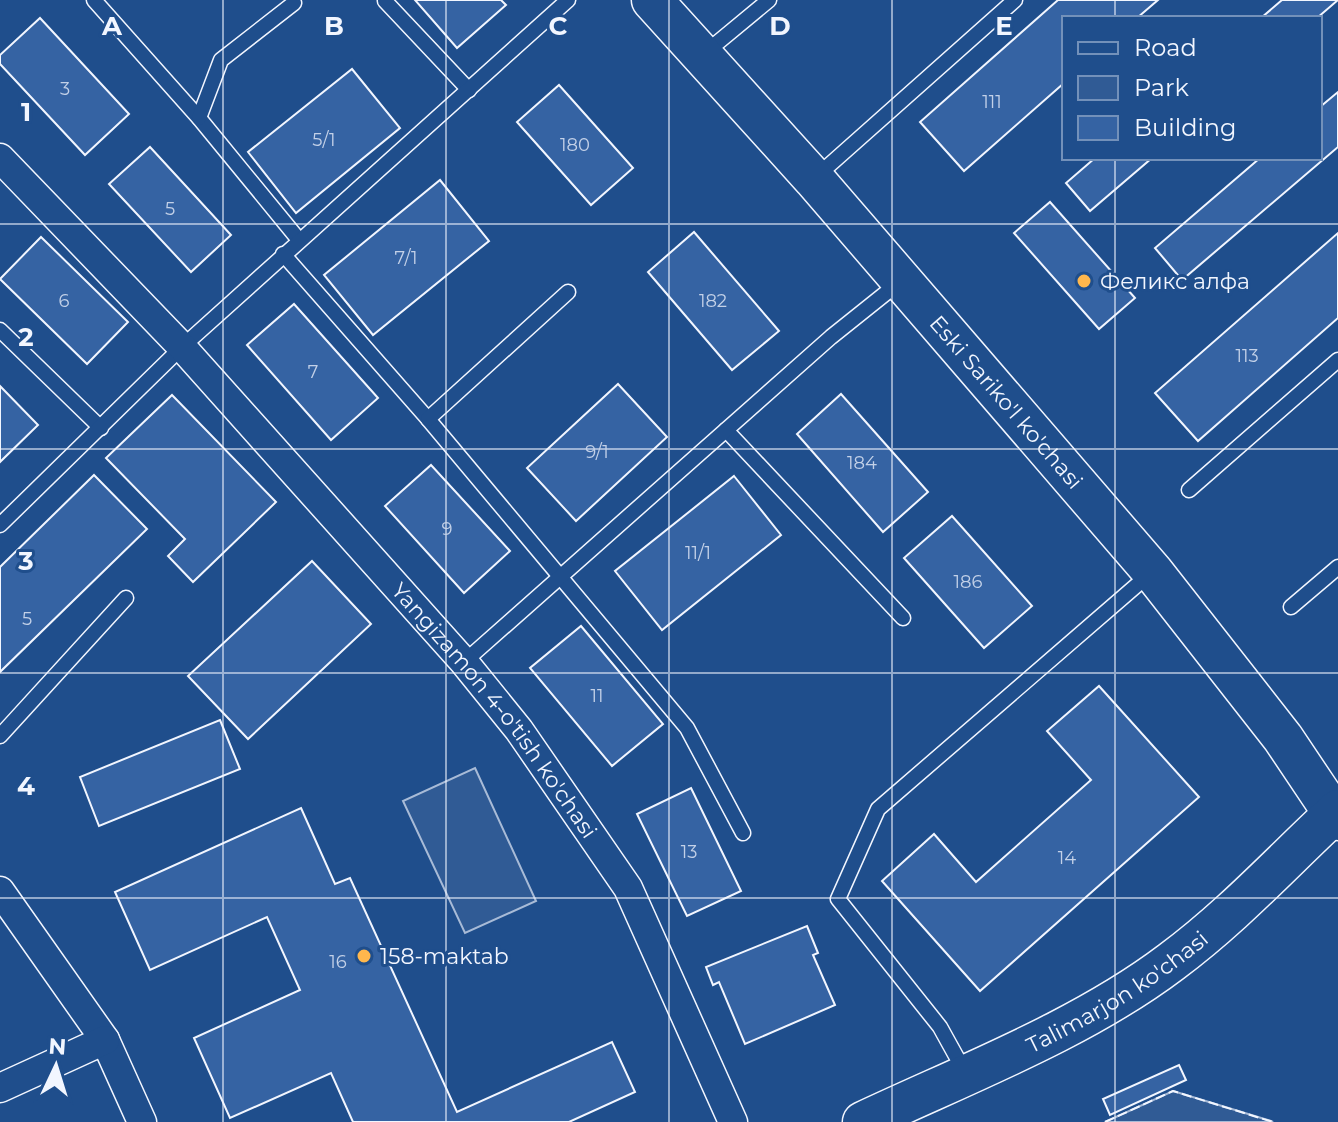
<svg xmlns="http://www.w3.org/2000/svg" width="1338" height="1122" viewBox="0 0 1338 1122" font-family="Montserrat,sans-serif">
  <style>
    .green { fill: #305b95; stroke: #a8bbd7; stroke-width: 2 }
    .building { fill: #3563a3; stroke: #f2f6ff; stroke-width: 2 }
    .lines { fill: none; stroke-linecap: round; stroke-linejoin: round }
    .lane-casing { stroke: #f2f6ff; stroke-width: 17 }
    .street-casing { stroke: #f2f6ff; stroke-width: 31 }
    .secondary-casing { stroke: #f2f6ff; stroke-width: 43 }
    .lane { stroke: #1f4e8c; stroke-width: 14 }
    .street { stroke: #1f4e8c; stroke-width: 28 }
    .secondary { stroke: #1f4e8c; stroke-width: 40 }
    .fence { stroke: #f2f6ff; stroke-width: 2; stroke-dasharray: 10 4; stroke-linecap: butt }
    .grid { fill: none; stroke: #f2f6ff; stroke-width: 2; stroke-opacity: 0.55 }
    .poi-dot { fill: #ffb74d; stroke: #1f4e8c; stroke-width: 3 }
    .labels { text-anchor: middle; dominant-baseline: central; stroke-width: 6; stroke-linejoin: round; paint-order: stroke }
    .number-label { font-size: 18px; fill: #c3d1e8 }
    .poi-label { font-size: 22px; fill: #f2f6ff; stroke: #1f4e8c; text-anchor: start }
    .street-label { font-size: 22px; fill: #f2f6ff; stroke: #1f4e8c }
    .grid-label { font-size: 26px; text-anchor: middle; font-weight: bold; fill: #f2f6ff; stroke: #1f4e8c; stroke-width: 6; stroke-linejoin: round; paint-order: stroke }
  </style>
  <rect width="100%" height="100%" fill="#1f4e8c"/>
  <g class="green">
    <polygon points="475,768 536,901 465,933 403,801"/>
    <polygon points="1173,1091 1271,1121 1273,1122 1105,1122"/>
  </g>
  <g class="building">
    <polygon points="415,0 501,0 506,5 457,48"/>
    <polygon points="1058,0 1158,0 1137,18 1064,18 1064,83 964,171 920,122"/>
    <polygon points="1282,0 1338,0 1317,18 1261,18"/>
    <polygon points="40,18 129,114 85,155 0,64 0,55"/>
    <polygon points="352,69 400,128 296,213 248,152"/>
    <polygon points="559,85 633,168 591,205 517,122"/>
    <polygon points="1338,92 1338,147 1182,280 1155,248 1260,158 1320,158 1320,107"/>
    <polygon points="150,147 231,235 191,272 109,184"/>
    <polygon points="1095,158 1152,158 1090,211 1066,183"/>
    <polygon points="440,180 489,241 373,335 324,275"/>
    <polygon points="1050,202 1135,298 1099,329 1014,233"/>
    <polygon points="694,232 779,331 732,370 648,272"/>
    <polygon points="1338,233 1338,318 1198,441 1155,393"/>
    <polygon points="41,237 128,322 87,364 0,279"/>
    <polygon points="294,304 378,398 331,440 247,345"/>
    <polygon points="618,384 667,437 576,521 527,468"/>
    <polygon points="0,386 38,425 0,462"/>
    <polygon points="841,394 928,492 883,532 797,434"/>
    <polygon points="172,395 276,502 193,582 168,556 185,539 106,458"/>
    <polygon points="431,465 510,551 464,593 385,506"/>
    <polygon points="94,475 147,529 0,672 0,567"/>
    <polygon points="734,476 781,535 662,630 615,571"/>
    <polygon points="952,516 1032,606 984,648 904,558"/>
    <polygon points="312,561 371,624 248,739 188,676"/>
    <polygon points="581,626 663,724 612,766 530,668"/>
    <polygon points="1099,686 1199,797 980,991 882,881 934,834 976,882 1091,780 1047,731"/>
    <polygon points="220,720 240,769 99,826 80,777"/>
    <polygon points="691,788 741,891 687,916 637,814"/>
    <polygon points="301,808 335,884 350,878 457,1112 612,1042 635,1092 569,1122 353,1122 331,1073 230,1118 194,1038 300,990 267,917 150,970 115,892"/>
    <polygon points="807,926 818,953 813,955 835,1005 745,1044 719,982 713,985 706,967"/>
    <polygon points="1179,1065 1186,1080 1110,1115 1103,1099"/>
  </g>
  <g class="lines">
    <g class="lane-casing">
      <g id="lane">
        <polyline points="94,0 199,118 299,240"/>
        <polyline points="385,1 469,90"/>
        <polyline points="705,53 769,0"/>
        <polyline points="199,118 221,60 294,3"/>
        <polyline points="817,176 1015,0"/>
        <polyline points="283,254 428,419 687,728 743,833"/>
        <polyline points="0,330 101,428"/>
        <polyline points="428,419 568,292"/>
        <polyline points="726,430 903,618"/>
        <polyline points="1189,490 1338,360"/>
        <polyline points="0,525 182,347 568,0"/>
        <polyline points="1291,607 1338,567"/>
        <polyline points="464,662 831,337 901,281"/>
        <polyline points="0,736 126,598"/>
        <polyline points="966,1074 940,1027 838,899 878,809 1152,572"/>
      </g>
    </g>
    <g class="street-casing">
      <g id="street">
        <path id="s1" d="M0,158L182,347L464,662L519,730L628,888L733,1122"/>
        <polyline points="0,891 105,1040 142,1122"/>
        <polyline points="0,1088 105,1040"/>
      </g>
    </g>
    <g class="secondary-casing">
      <g id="secondary">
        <path id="s2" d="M652,0L814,179L1153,572L1283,738L1338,820"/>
        <path id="s3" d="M863,1122C965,1074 1081,1030 1171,962C1232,917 1283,861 1338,810"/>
      </g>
    </g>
    <use href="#lane" class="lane"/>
    <use href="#street" class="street"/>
    <use href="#secondary" class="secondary"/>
    <polyline class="fence" points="1105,1122 1173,1091 1273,1122"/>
  </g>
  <path class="grid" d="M223,0V1122M446,0V1122M669,0V1122M892,0V1122M1115,0V18M1115,158V1122M0,224H1338M0,449H1338M0,673H1338M0,898H1338"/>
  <g class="poi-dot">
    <circle cx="1084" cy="281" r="8"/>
    <circle cx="364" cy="956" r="8"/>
  </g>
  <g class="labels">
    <g class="number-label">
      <text x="65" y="89">3</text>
      <text x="992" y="102">111</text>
      <text x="324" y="140">5/1</text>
      <text x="575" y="145">180</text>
      <text x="170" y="209">5</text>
      <text x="406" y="258">7/1</text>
      <text x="64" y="301">6</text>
      <text x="713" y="301">182</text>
      <text x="1247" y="356">113</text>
      <text x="313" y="372">7</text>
      <text x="597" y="452">9/1</text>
      <text x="862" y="463">184</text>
      <text x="447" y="529">9</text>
      <text x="698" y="553">11/1</text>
      <text x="968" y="582">186</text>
      <text x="27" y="619">5</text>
      <text x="597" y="696">11</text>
      <text x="689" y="852">13</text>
      <text x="1067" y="858">14</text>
      <text x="338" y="962">16</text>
    </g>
    <g class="poi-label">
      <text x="1100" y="281">Феликс алфа</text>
      <text x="380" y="956">158-maktab</text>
    </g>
    <g class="street-label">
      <text stroke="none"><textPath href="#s2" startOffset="536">Eski Sariko'l ko'chasi</textPath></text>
      <text stroke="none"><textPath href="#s1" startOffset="742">Yangizamon 4-o'tish ko'chasi</textPath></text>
      <text stroke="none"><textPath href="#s3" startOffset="286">Talimarjon ko'chasi</textPath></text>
    </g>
  </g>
  <g class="grid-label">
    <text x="112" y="35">A</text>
    <text x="334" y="35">B</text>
    <text x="558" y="35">C</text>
    <text x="780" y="35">D</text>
    <text x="1004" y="35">E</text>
    <text x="26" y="121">1</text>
    <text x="26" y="346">2</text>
    <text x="26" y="570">3</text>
    <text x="26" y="795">4</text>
  </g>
  <rect x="1062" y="16" width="260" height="144" fill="#1f4e8c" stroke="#7391ba" stroke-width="2"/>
  <rect x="1078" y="42" width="40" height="12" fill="#1f4e8c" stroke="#7391ba" stroke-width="2"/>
  <text x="1134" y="56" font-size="24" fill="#f2f6ff">Road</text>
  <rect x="1078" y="76" width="40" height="24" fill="#305b95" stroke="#7391ba" stroke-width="2"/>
  <text x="1134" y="96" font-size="24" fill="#f2f6ff">Park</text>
  <rect x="1078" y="116" width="40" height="24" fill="#3563a3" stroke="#7391ba" stroke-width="2"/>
  <text x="1134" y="136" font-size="24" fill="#f2f6ff">Building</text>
  <g transform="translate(56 1066) rotate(4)" stroke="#1f4e8c" stroke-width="6" paint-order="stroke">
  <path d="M0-6L14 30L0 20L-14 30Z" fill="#f2f6ff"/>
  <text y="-12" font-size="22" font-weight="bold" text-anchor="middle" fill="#f2f6ff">N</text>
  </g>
</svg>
